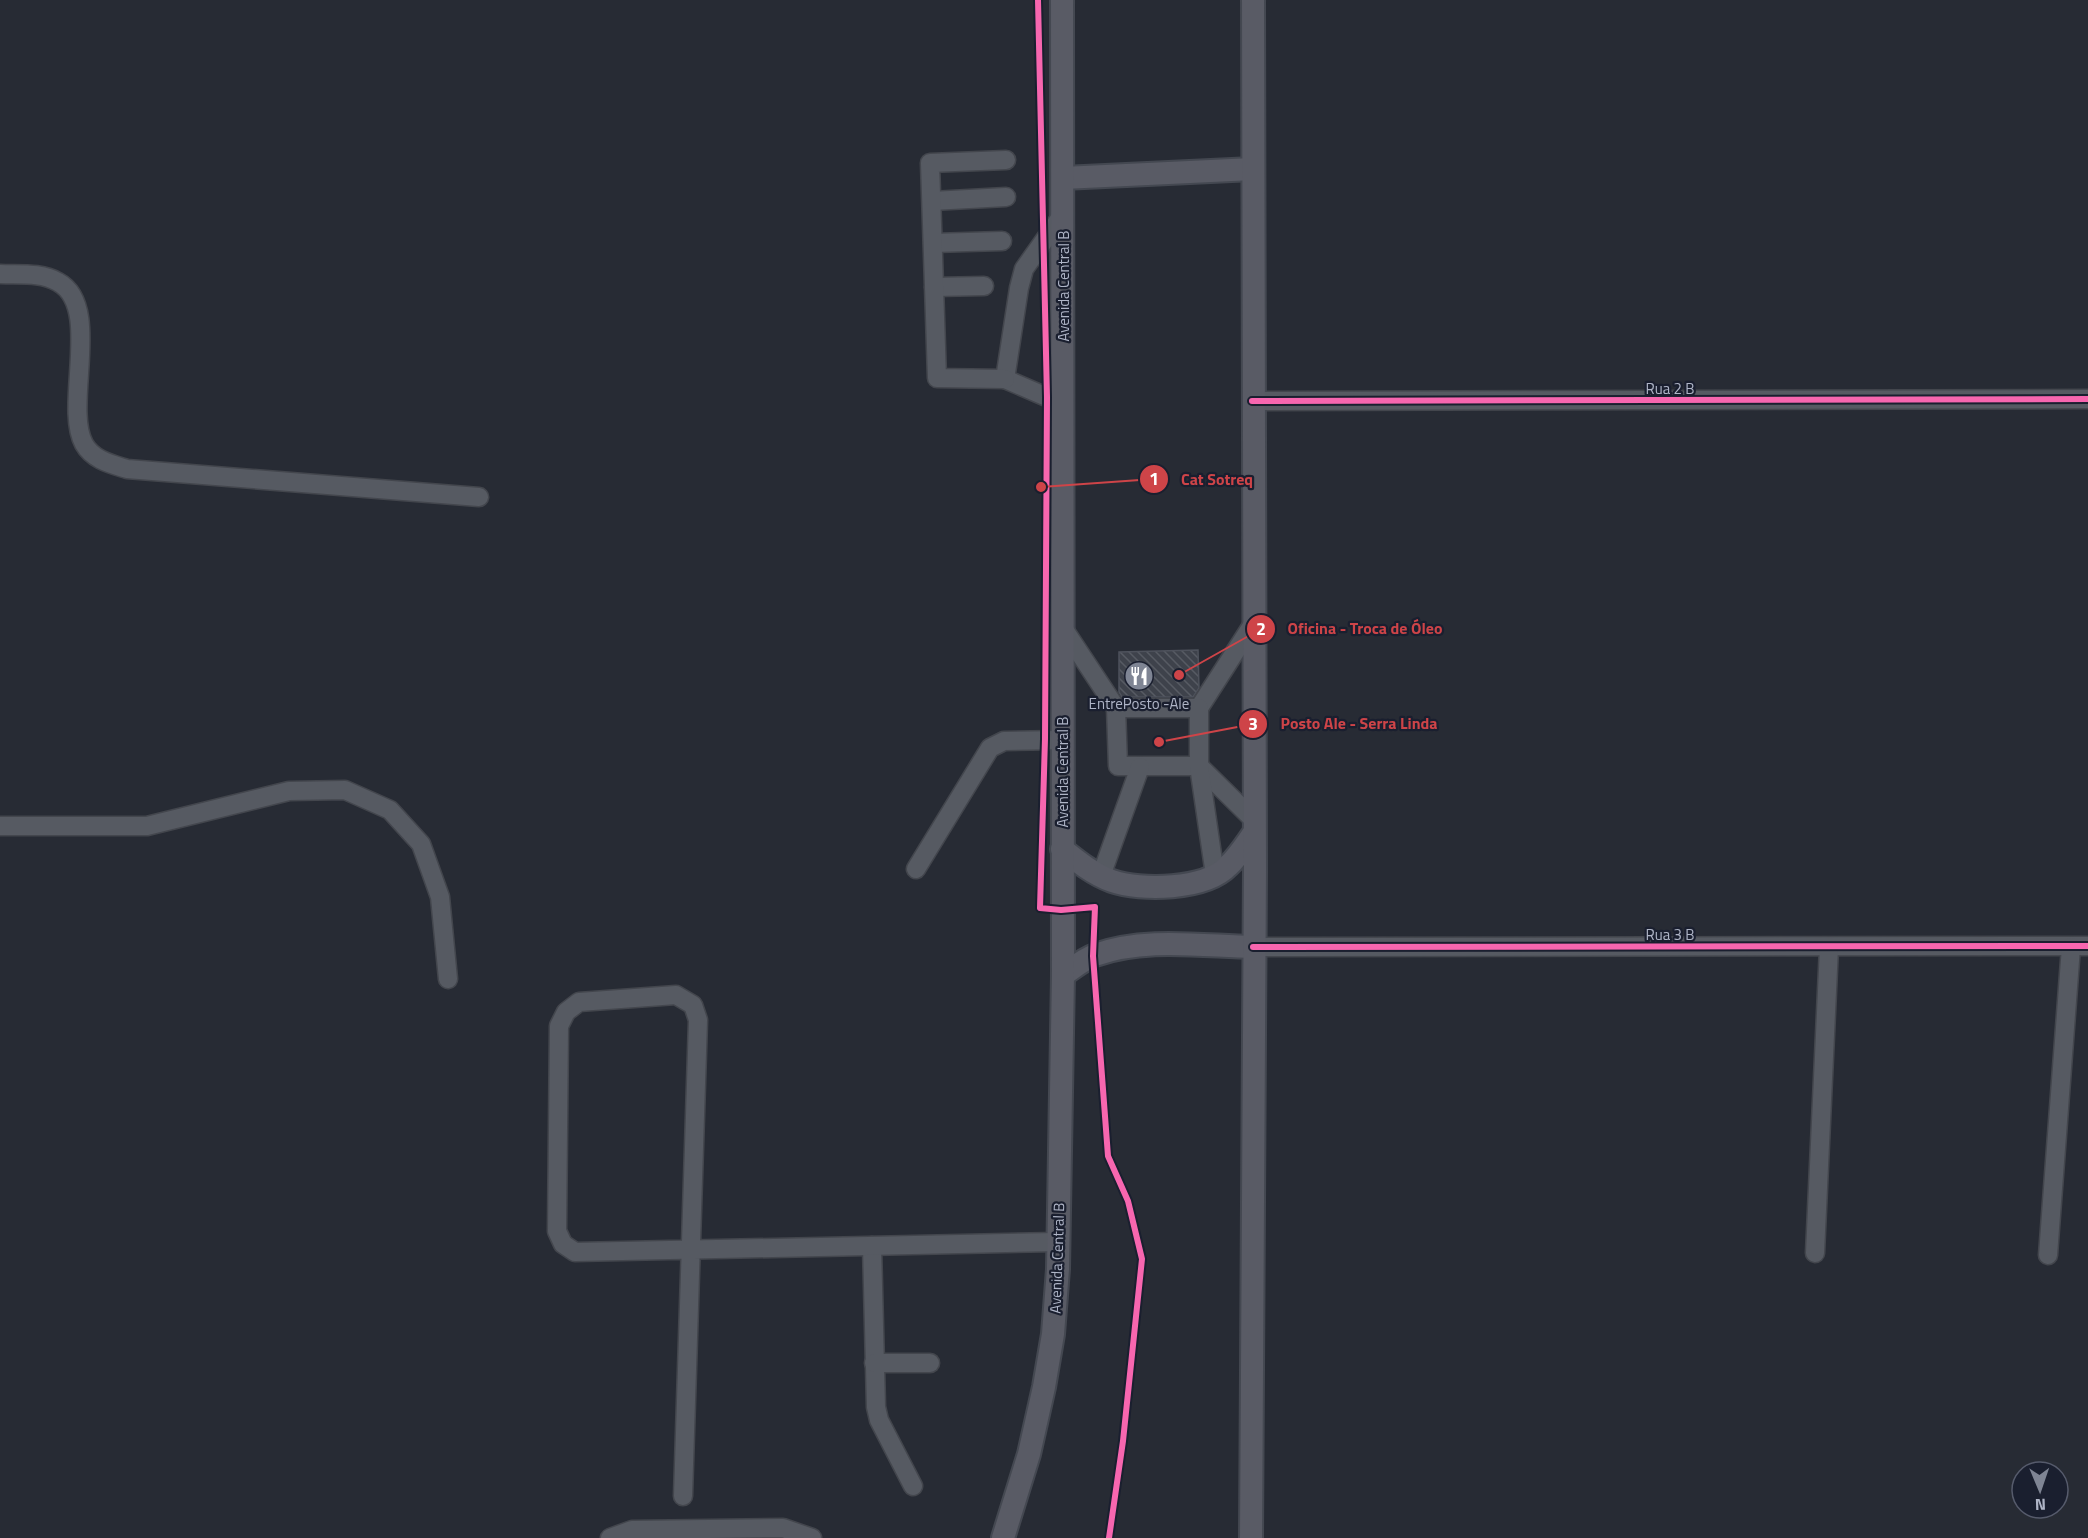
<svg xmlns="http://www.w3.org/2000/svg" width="2088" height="1538" viewBox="0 0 2088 1538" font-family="'Titillium Web',sans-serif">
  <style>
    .building { fill: url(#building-back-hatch); stroke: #4e525c; stroke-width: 1.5 }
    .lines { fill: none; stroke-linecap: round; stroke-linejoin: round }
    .minor-casing { stroke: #43464d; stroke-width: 21 }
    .major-casing { stroke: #444851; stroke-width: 26 }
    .minor { stroke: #565a62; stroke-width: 18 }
    .major { stroke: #595b65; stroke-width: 22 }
    .cycleway-casing { stroke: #1a1f2f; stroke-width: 10 }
    .cycleway { stroke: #f766af; stroke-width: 6 }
    .labels { text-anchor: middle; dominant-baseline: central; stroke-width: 4.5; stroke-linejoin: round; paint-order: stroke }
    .street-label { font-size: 15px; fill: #afb5c7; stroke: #1a1f2f }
    .poi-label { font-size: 15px; fill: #afb5c7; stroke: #1a1f2f }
    .leader { fill: none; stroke: #ce4448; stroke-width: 2 }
    .callout-dot { fill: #ce4448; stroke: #1a1f2f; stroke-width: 2 }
    .mark-label { font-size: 18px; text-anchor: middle; font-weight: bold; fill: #fff }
    .callout-label { font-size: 16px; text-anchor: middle; font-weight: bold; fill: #ce4448; stroke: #1a1f2f; stroke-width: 4.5; stroke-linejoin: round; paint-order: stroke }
  </style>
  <defs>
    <pattern id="building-back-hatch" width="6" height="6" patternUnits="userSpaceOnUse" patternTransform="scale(1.5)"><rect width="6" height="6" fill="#3e424b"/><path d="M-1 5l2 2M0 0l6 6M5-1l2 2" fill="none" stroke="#575b63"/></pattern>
  </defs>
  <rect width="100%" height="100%" fill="#272b34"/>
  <polygon class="building" points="1198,650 1199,688 1193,697 1122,697 1119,692 1119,652"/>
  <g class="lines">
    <g class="minor-casing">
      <g id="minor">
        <polyline points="932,201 1006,197"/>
        <polyline points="1063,214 1024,269 1019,288 1005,379 1063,404"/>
        <polyline points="933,243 1002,241"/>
        <path d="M0,274C19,275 41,272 58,282C103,306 63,406 84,444C93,460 111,464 127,469L479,497"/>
        <polyline points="934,287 984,286"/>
        <polyline points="1005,379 937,378 930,163 1006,160"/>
        <polyline points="1252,401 2088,399"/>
        <polyline points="1063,628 1116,708 1199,708 1253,624"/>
        <polyline points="1116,708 1118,766 1199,766 1254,820"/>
        <polyline points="1199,708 1199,766 1215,875"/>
        <polyline points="0,826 147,826 289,791 345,790 390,810 421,844 440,897 448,979"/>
        <polyline points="916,869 990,748 1004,741 1062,740"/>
        <polyline points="1101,876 1140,767"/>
        <polyline points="1253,947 2088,946"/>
        <polyline points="872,1246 876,1407 879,1420 913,1486"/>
        <polyline points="1815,1253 1829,947"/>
        <polyline points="2048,1255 2071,947"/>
        <polyline points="874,1363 930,1363"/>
        <path d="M683,1496L698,1020L693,1005L676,995L579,1002L566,1012L559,1026L557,1231L563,1244L575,1252C736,1248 897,1245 1058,1242"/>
        <polyline points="610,1538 632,1530 783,1528 812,1538"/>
      </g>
    </g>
    <g class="major-casing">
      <g id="major">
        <polyline points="1063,178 1253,169"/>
        <path d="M1062,849C1077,861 1093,874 1112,881C1141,891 1205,890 1228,866C1238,857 1246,844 1254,833"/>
        <path d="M1063,975C1073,968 1084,959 1095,955C1144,937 1202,946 1253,947"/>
        <polyline points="1003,1538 1029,1454 1044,1387 1053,1334 1058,1269 1063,975 1062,0"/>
        <polyline points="1251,1538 1255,868 1253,0"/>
      </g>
    </g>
    <use href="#minor" class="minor"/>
    <use href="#major" class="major"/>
    <g class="cycleway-casing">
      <g id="cycleway">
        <polyline points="1038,0 1047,397 1045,739 1040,908 1061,910 1095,907 1093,956 1108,1156 1128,1201 1142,1259 1123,1441 1109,1538"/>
        <polyline points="1252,401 2088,399"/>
        <polyline points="1253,947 2088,946"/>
      </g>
    </g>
    <use href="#cycleway" class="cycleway"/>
  </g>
  <defs>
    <g id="restaurant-disc" transform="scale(1.5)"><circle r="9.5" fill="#7f8594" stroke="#1a1f2f"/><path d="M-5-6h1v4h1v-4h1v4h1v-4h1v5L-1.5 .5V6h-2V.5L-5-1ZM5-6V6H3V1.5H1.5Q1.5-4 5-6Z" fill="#fff"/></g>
  </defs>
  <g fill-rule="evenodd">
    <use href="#restaurant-disc" x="1139" y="676"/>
  </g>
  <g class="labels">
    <g class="street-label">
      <text transform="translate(1063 286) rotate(-90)">Avenida Central B</text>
      <text x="1670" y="388">Rua 2 B</text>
      <text transform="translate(1062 772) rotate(-90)">Avenida Central B</text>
      <text x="1670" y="934">Rua 3 B</text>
      <text transform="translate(1057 1258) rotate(-88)">Avenida Central B</text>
    </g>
    <g class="poi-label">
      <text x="1139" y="703">EntrePosto -Ale</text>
    </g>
  </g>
  <path class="leader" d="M1041 487L1154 479M1179 675L1261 629M1159 742L1253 724"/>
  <g class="callout-dot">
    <circle cx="1041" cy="487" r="6"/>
    <circle cx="1179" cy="675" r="6"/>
    <circle cx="1159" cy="742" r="6"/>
    <circle cx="1154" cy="479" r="15"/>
    <circle cx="1261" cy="629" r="15"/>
    <circle cx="1253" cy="724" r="15"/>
  </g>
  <g class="mark-label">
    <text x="1154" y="485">1</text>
    <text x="1261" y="635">2</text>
    <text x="1253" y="730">3</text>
  </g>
  <g class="callout-label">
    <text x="1217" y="485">Cat Sotreq</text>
    <text x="1365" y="634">Oficina - Troca de Óleo</text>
    <text x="1359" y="729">Posto Ale - Serra Linda</text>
  </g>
  <g transform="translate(2040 1490) rotate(178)"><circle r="28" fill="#1a1f2f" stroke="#565b6c" stroke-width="1.5"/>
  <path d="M0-4.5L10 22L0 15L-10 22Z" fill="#7f8594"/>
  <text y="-9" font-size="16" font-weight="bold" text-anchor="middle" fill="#afb5c7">N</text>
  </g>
</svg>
